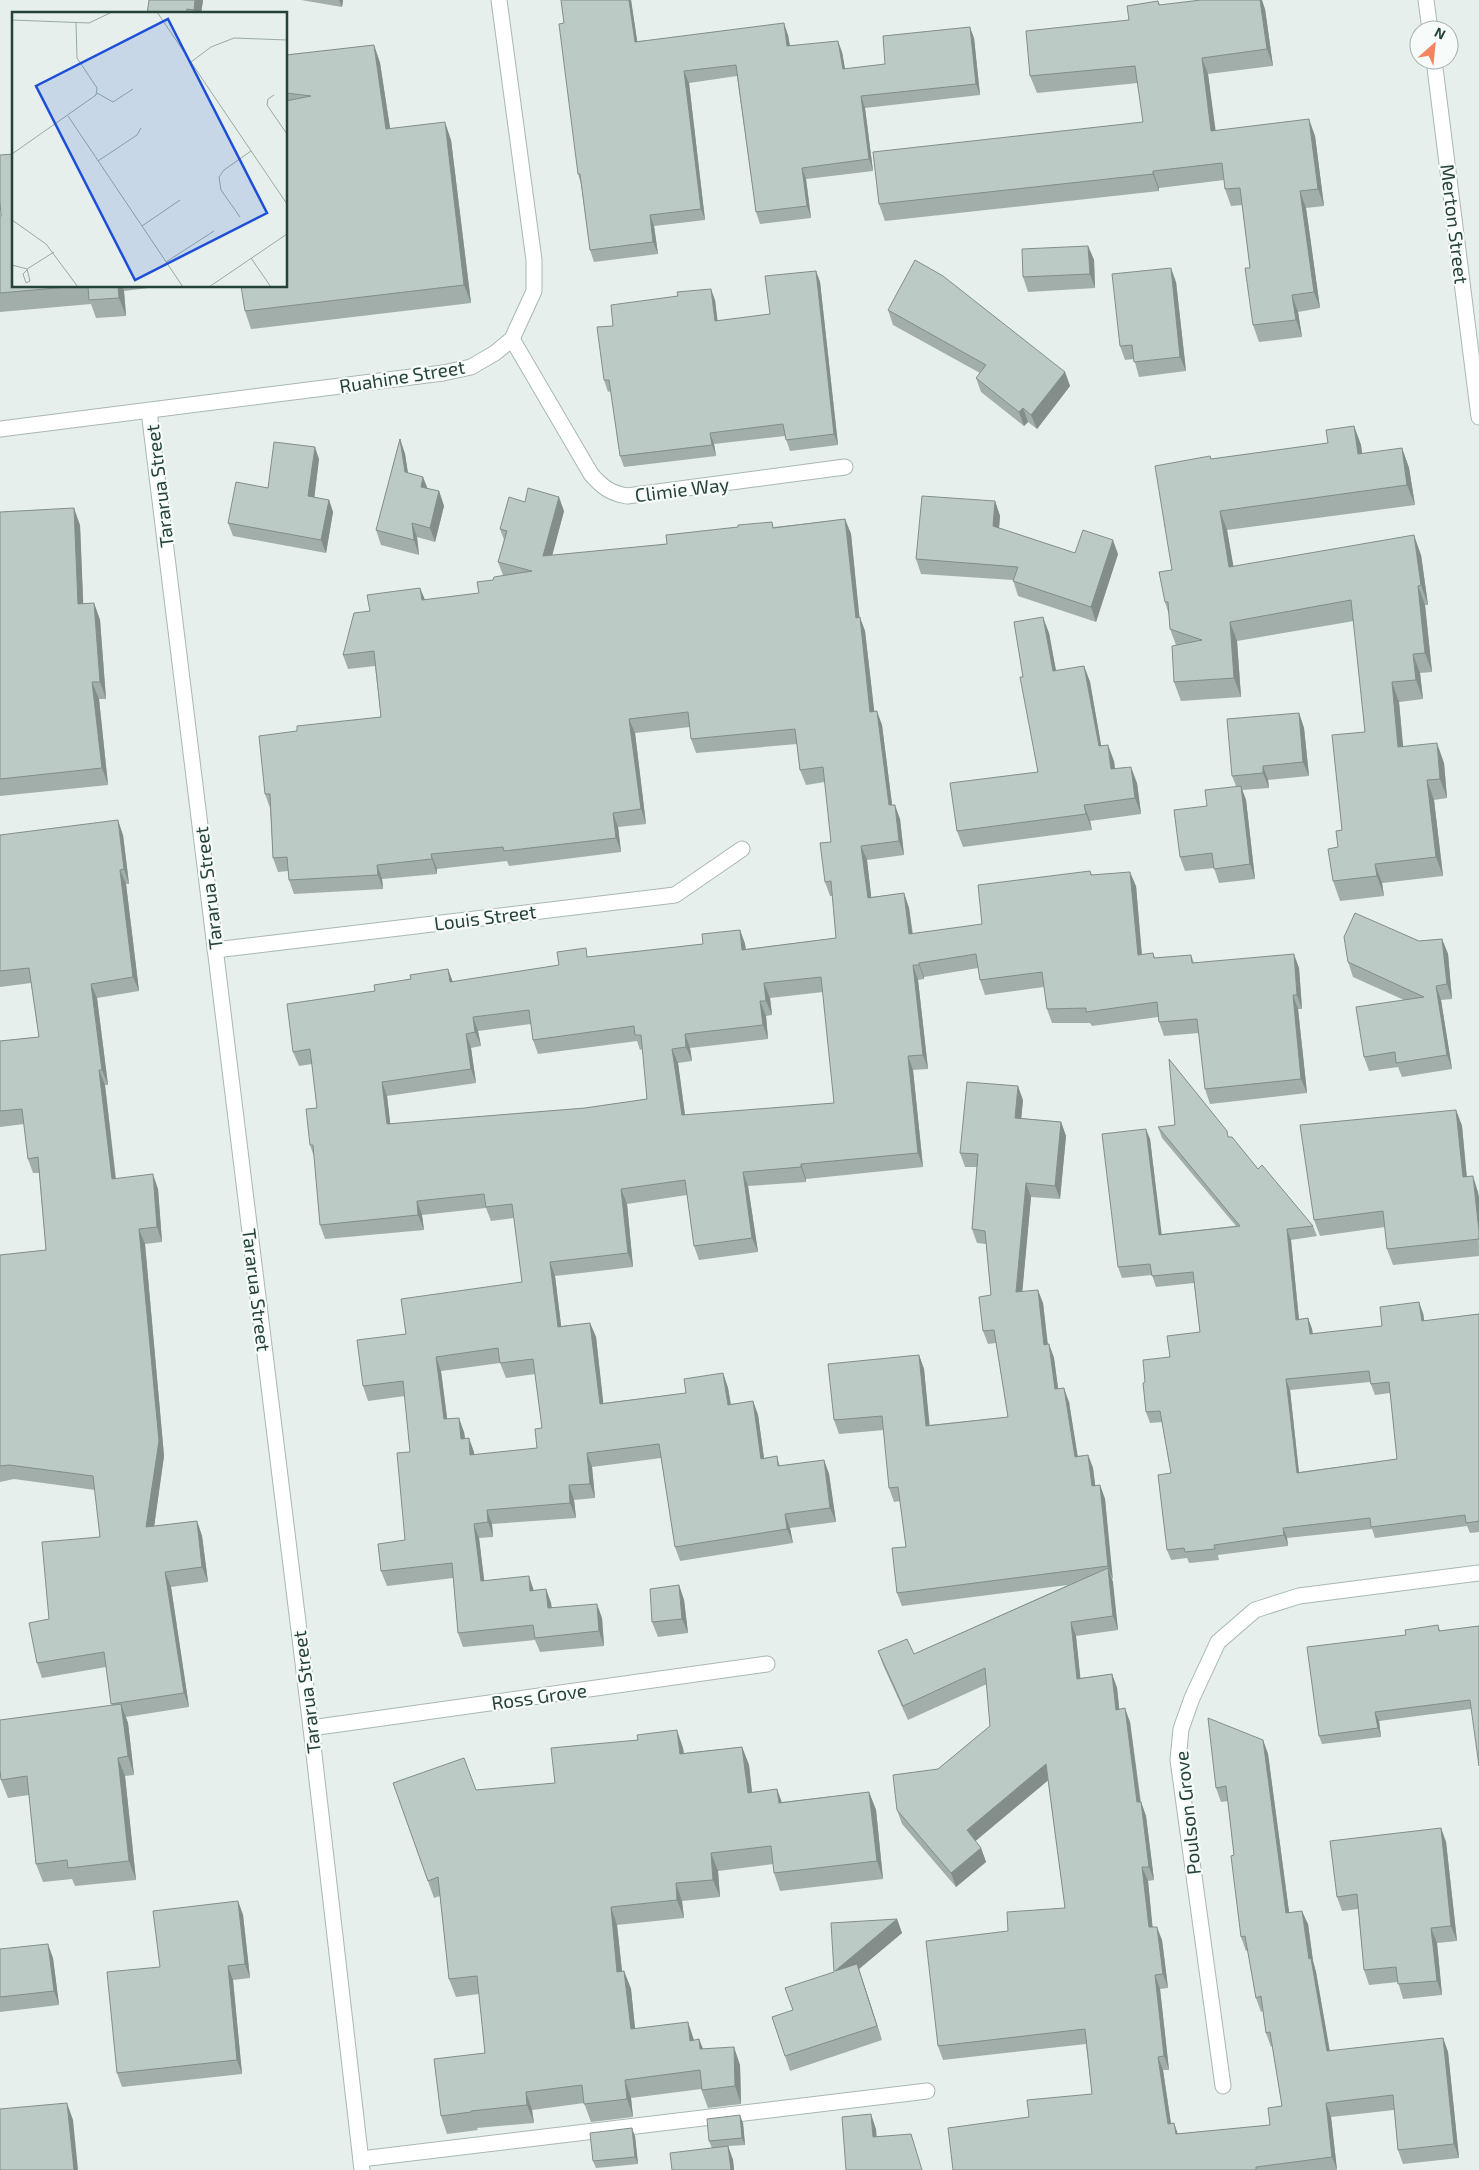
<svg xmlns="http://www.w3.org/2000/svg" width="1479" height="2170" viewBox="0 0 1479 2170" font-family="'Exo 2',sans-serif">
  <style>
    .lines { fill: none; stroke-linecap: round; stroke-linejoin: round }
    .service-casing { stroke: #a8b8b2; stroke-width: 17 }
    .minor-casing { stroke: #a8b8b2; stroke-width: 17 }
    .service { stroke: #fff; stroke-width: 15 }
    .minor { stroke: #fff; stroke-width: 15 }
    .wall { fill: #a1aea9; fill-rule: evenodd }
    .shaded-wall { fill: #838d89 }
    .building { fill: #bbcac4; stroke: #838d89; fill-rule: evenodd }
    .labels { text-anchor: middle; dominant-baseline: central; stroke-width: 4.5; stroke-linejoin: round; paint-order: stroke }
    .street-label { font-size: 19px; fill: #24423a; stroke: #f7fbf9 }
    .inset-road { fill: none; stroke: #98aaa4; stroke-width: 1 }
    .view { fill: #1d4ed8; fill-opacity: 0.15; stroke: #1d4ed8; stroke-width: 2.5 }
    .inset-edge { fill: none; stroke: #24423a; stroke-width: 2.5 }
  </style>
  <rect width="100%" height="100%" fill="#e6efeb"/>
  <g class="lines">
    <g class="service-casing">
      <polyline id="service" points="361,2159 927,2091"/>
    </g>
    <g class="minor-casing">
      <g id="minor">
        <polyline points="1426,0 1430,30"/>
        <polyline points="1434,60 1479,417"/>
        <path d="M512,339L591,474C602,487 610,493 627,496L845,467"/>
        <polyline points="149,411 311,1728 362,2170"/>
        <polyline points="0,429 443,373 471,367 495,353 512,339 534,291 534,260 499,0"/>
        <polyline points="215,950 675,895 742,849"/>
        <polyline points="311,1728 767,1664"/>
        <polyline points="1223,2086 1178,1760 1181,1729 1192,1698 1218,1642 1255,1610 1299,1596 1479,1573"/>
      </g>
    </g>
    <use href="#service" class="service"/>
    <use href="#minor" class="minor"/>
  </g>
  <g class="wall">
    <polygon points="203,0 201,14 147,14"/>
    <polygon points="301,0 343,0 342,7"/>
    <polygon points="561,0 631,0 637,41 788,35 790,46 842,52 845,69 885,64 974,38 980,95 865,108 873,171 806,179 811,218 760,224 756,212 737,76 689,83 705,220 654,226 658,254 594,262 590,250 581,184 578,174 564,23"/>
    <polygon points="1158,1 1160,5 1265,9 1273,66 1208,74 1215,131 1315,136 1324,206 1306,208 1320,308 1298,312 1302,337 1259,342 1253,325 1250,268 1242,205 1231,206 1225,189 1224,180 1159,188 1159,191 885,221 879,204 1143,122 1138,83 1037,93 1030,76 1129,20"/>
    <polygon points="374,45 380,63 390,129 451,140 471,303 251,329 245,311 286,286 286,55"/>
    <polygon points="0,216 14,286 165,286 124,291 126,316 96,318 91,304 0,312"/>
    <polygon points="1088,246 1094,260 1095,288 1028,292 1023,277"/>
    <polygon points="816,271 820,282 838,445 790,451 785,436 714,444 716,456 624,467 620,456 611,391 608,392 604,380 613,326 678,296 715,300 717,321 770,314"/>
    <polygon points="1176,282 1186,371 1139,377 1134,359 1125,360 1120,346"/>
    <polygon points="888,310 1065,372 1070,386 1037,429 1028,422 1024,426 981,392 976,378 980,373 893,325"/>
    <polygon points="1354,426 1361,445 1362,454 1402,448 1409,468 1415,505 1227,530 1233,566 1421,555 1428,605 1425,605 1432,672 1420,673 1423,699 1399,702 1403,747 1444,763 1447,798 1434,800 1443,876 1382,883 1384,896 1340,901 1333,881 1338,847 1365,732 1354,621 1237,641 1241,697 1181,701 1174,682 1176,645 1170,629 1169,615 1165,602 1172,570 1212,459 1328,443"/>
    <polygon points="400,439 405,454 408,473 427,489 439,491 444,506 435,542 417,537 419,555 381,545 376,530"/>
    <polygon points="319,459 314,497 329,500 333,512 326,553 233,536 228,523 268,488"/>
    <polygon points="995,501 1000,516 999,528 1075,553 1118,554 1096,622 1018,596 1013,580 921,574 916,559"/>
    <path d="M525,502L564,511L552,556L667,544L774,527L845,519L851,534L859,617L865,631L874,711L882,725L892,805L900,819L904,855L867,860L871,897L904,893L909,908L913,934L982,924L1090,871L1092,875L1136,886L1142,955L1153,953L1155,958L1191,955L1194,963L1299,968L1302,1009H1298L1307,1093L1210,1104L1205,1089L1199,1033L1164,1036L1159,1022L1158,1017L1092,1026L1090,1023H1052L1047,1009L1044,987L985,995L980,980L978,968L924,977V979L918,980L928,1069L913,1070L923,1167L806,1179V1182L748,1186L758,1252L699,1260L694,1246L687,1195L627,1204L633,1267L555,1276L561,1326L590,1323L596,1337L603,1403L686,1393L723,1373L728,1388L731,1404L753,1401L758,1415L764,1458L777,1456L780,1466L824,1460L829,1474L836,1522L790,1528L793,1543L680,1561L675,1547L661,1458L592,1467L595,1498L574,1500L576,1518L492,1524L493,1537L479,1538L484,1581L534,1590L546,1589L551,1603L552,1608L602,1618L604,1646L540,1652L535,1640L463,1647L458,1633L453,1578L387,1586L381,1571L405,1540L410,1452L405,1396L368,1401L363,1386L406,1334L522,1282L514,1218L491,1221L486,1208L422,1215L424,1230L325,1239L320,1225L314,1157L310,1145L317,1108L312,1064L299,1066L293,1052L375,991L411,979L448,969L453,982L559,965L589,957L703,944L740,930L745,944L746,949L836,938L832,896H830L825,882L831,842L825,782L806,785L800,770L797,744L696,753L691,739L690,727L635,733L646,824L618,827L621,852L509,866L507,861L437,869V874L382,879L383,889L294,894L289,880L288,871L278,872L273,858L270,808L265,794L297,731L381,717L375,666L348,669L343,655L425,600L479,593L493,580L503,575L498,562L504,540L500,529ZM823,992L834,1103L685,1115L678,1063L692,1061L690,1048L768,1039L766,1016L772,1015L770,998ZM531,1024L533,1040L538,1054L637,1041L640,1050L643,1049L647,1099L585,1108L390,1124L387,1096L476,1083L471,1048L481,1046L478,1031ZM500,1363L506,1378L535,1374L542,1428L537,1448L474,1455V1452L465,1438L464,1432L447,1419L441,1371Z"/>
    <polygon points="0,512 80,525 83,604 94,603 100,620 106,699 99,699 108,785 0,796"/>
    <polygon points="1049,633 1056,671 1084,666 1090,682 1101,745 1114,761 1115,769 1137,783 1141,814 1090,821 1092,830 963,847 957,831 1038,772 1023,677"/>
    <polygon points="1299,713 1304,728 1309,776 1268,780 1269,788 1242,790 1246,800 1255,879 1219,883 1214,868 1185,871 1180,857 1236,786 1232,776"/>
    <polygon points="0,835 123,835 129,884 126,884 139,991 97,998 108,1085 105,1085 116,1178 158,1189 162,1242 145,1244 164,1456 154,1526 197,1521 202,1536 208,1582 171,1587 189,1707 126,1717 128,1723 134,1775 125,1776 136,1880 75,1886 72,1879 43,1882 36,1864 29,1795 8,1798 1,1780 1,1776 0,1776 0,1720 112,1706 106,1667 42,1678 37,1663 49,1619 100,1537 95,1490 14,1479 0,1482 0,1255 46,1250 39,1173 33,1173 28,1159 24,1124 0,1127 0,1041 39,1037 31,983 0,987"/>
    <polygon points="1442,939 1448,954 1452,999 1441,1000 1452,1069 1402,1077 1398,1067 1369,1071 1364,1057 1404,1000 1353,977 1348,962 1419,941"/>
    <polygon points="1023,1100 1021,1118 1061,1122 1066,1136 1060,1199 1031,1197 1022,1292 1043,1303 1048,1344 1049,1344 1054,1358 1058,1389 1069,1402 1077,1456 1088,1455 1093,1468 1095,1486 1100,1485 1105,1499 1112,1580 1118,1630 1076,1636 1080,1678 1112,1674 1117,1688 1119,1709 1130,1722 1141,1802 1146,1816 1154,1880 1148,1881 1152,1927 1162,1940 1168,1988 1160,1989 1169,2070 1163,2070 1171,2123 1178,2134 1270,2125 1282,2106 1272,2046 1271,2047 1266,2033 1263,2011 1261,2012 1256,1998 1248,1950 1246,1951 1241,1937 1234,1855 1228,1801 1221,1802 1216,1788 1263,1740 1268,1754 1289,1912 1308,1924 1313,1961 1316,1972 1330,2051 1443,2038 1448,2052 1459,2158 1403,2164 1398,2150 1394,2110 1331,2117 1337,2170 953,2170 1029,2117 1092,2094 1086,2044 943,2060 938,2046 1008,1931 1065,1908 1048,1780 975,1841 981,1848 986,1862 956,1887 902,1824 897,1810 938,1769 990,1726 987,1684 908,1720 883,1665 878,1651 914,1654 1068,1585 902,1606 897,1593 906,1547 900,1501 894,1502 889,1488 884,1430 839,1434 834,1420 919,1355 924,1369 929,1425 1008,1417 996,1343 988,1344 983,1331 991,1295 986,1244 977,1243 972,1229 977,1167 965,1167 960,1153"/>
    <polygon points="1456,1110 1462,1126 1467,1177 1478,1192 1479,1256 1393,1265 1387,1249 1385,1227 1320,1236 1314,1220"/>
    <path d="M1175,1125L1230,1137L1258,1169L1313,1226L1317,1236L1291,1240L1299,1319L1308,1318L1312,1329L1313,1334L1382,1326L1423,1313L1424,1321L1479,1314V1532L1470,1533L1467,1526L1375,1538L1372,1529L1287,1538L1288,1546L1218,1555L1219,1560L1189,1563L1187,1558L1171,1560L1167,1550L1171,1473L1162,1422L1150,1423L1146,1412L1145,1382L1170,1357L1200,1332L1194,1283L1156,1287L1152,1275L1122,1278L1118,1267L1150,1139L1161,1234L1236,1226L1162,1138L1158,1127ZM1370,1382L1375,1395L1390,1393L1397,1459L1299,1472L1290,1390Z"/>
    <polygon points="679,1585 684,1600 688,1633 658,1637 652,1622"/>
    <polygon points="1438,1625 1440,1631 1479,1626 1471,1709 1379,1721 1381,1737 1322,1744 1319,1736 1406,1635"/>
    <polygon points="742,1747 749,1765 752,1792 777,1789 782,1802 869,1792 876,1810 883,1879 780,1891 774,1873 773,1864 718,1871 720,1897 682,1901 684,1918 617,1925 622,1971 624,1971 631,1989 635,2029 694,2040 699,2039 703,2049 740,2065 741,2104 708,2108 701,2089 631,2098 633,2117 591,2122 584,2103 532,2110 534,2123 477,2128 478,2130 447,2134 441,2116 485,2053 479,1994 456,1997 449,1979 440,1896 434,1898 393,1783 476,1790 555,1783 683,1748 684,1753"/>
    <polygon points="1441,1828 1446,1842 1457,1941 1437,1943 1442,1995 1403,1999 1398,1982 1369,1985 1364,1970 1358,1909 1342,1911 1337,1897"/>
    <polygon points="238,1901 243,1915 250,1978 233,1980 242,2074 122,2087 117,2073 160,1967"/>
    <polygon points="897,1919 902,1933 859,1969 882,2040 790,2071 785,2056 793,2010 834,1972"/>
    <polygon points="0,1949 53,1958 59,2005 0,2012"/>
    <polygon points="743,2123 745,2145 728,2146 733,2160 734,2170 672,2170 712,2148 709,2141"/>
    <polygon points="635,2136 638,2164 596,2168 593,2161"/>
  </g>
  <g class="shaded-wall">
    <polygon points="195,0 203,0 201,14 195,14 194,10"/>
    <polygon points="339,0 343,0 342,7"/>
    <polygon points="629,0 631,0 639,53 635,42"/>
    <polygon points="1260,0 1262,0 1265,9 1273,66 1267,49"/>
    <polygon points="784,23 788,35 792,58 787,46"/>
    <polygon points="970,27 974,38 980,95 976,84"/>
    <polygon points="838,41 842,52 847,80 843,69"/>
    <polygon points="374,45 380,63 393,147 386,129"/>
    <polygon points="1202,58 1208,74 1218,148 1211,131"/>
    <polygon points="684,71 689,83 705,220 701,209"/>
    <polygon points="861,96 865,108 873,171 869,159"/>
    <polygon points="1309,119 1315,136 1324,206 1318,189"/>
    <polygon points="445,122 451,140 471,303 464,285"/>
    <polygon points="802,168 806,179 811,218 807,206"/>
    <polygon points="1153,171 1159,188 1159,191 1153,174"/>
    <polygon points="1300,191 1306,208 1320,308 1314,292"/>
    <polygon points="650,215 654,226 658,254 653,242"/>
    <polygon points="1088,246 1094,260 1095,288 1090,274"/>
    <polygon points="1171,268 1176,282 1186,371 1180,357"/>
    <polygon points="816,271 820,282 838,445 834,434"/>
    <polygon points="118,286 122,286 124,291 126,316 119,298"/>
    <polygon points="711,289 715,300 719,332 715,321"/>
    <polygon points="1292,295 1298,312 1302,337 1296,320"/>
    <polygon points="1065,372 1070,386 1037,429 1031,415"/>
    <polygon points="1023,408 1028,422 1024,426 1019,412"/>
    <polygon points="1354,426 1361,445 1365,474 1358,454"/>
    <polygon points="710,433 714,444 716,456 712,445"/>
    <polygon points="400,439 405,454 410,487 405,472"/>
    <polygon points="315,447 319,459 313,509 308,496"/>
    <polygon points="1402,448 1409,468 1415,505 1407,485"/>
    <polygon points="423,477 429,492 421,487"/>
    <polygon points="439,491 444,506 435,542 430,528"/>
    <polygon points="559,497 564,511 548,571 543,556"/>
    <polygon points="329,500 333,512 326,553 321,540"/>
    <polygon points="995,501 1000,516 998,540 993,526"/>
    <polygon points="74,508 80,525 84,621 78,604"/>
    <polygon points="1220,511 1227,530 1237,586 1229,567"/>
    <polygon points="845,519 851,534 861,632 856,618"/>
    <polygon points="412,523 417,537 419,555 414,540"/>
    <polygon points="1414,535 1421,555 1428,605 1421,585"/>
    <polygon points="1113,540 1118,554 1096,622 1091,607"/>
    <polygon points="1418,586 1425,605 1432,672 1425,653"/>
    <polygon points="420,588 426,602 422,600"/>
    <polygon points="94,603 100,620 106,699 100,682"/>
    <polygon points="860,617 865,631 876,726 870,712"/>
    <polygon points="1043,617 1049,633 1059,687 1053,671"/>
    <polygon points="1230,622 1237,641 1241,697 1234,678"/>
    <polygon points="1413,654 1420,673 1423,699 1416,680"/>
    <polygon points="1084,666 1090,682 1104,762 1099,746"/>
    <polygon points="92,682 99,699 108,785 102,768"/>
    <polygon points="1392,682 1399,702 1405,767 1398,747"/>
    <polygon points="877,711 882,725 894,820 889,805"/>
    <polygon points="1299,713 1304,728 1309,776 1303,762"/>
    <polygon points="629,719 635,733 646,824 641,809"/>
    <polygon points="1437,743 1444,763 1447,798 1440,779"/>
    <polygon points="1108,745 1114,761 1117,785 1111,769"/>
    <polygon points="1263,766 1268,780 1269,788 1263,773"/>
    <polygon points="1131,767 1137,783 1141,814 1135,798"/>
    <polygon points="1427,780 1434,800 1443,876 1436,857"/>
    <polygon points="1241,786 1246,800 1255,879 1250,864"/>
    <polygon points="895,805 900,819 904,855 899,841"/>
    <polygon points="1084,805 1090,821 1092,830 1086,814"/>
    <polygon points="613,813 618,827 621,852 616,838"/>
    <polygon points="118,820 123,835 129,884 124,869"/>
    <polygon points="861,846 867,860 873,912 868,898"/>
    <polygon points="431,854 437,869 437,874 432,859"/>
    <polygon points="1375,864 1382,883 1384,896 1377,876"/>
    <polygon points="377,865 382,879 383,889 378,875"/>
    <polygon points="120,870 126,884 139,991 133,977"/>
    <polygon points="1130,872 1136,886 1143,970 1138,955"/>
    <polygon points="904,893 909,908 914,948 909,934"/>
    <polygon points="740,930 745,944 747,964 742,950"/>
    <polygon points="1442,939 1448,954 1452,999 1447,984"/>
    <polygon points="1294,954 1299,968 1302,1009 1297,995"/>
    <polygon points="919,963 924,977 924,979 919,965"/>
    <polygon points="913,965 918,980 928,1069 923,1055"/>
    <polygon points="448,969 453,983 450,982"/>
    <polygon points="764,983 770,998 772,1015 766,1001"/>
    <polygon points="91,984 97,998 108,1085 102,1070"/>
    <polygon points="1436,986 1441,1000 1452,1069 1447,1055"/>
    <polygon points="1293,995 1298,1009 1307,1093 1301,1079"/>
    <polygon points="760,1001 766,1016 768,1039 763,1025"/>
    <polygon points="473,1017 478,1031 481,1046 475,1032"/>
    <polygon points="466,1034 471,1048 476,1083 471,1069"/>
    <polygon points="685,1034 690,1048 692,1061 686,1047"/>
    <polygon points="672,1049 678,1063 687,1130 682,1115"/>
    <polygon points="908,1056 913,1070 923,1167 918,1153"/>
    <polygon points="99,1070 105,1085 117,1193 112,1179"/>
    <polygon points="382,1082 387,1096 392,1138 387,1124"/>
    <polygon points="1018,1086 1023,1100 1020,1131 1015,1118"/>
    <polygon points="1456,1110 1462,1126 1468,1193 1463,1177"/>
    <polygon points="1061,1122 1066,1136 1060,1199 1055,1186"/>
    <polygon points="1146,1129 1150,1139 1163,1245 1159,1235"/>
    <polygon points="801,1164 806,1179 806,1182 801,1167"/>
    <polygon points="743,1172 748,1186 758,1252 752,1238"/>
    <polygon points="153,1174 158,1189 162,1242 157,1227"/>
    <polygon points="1473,1176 1478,1192 1479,1197 1479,1231"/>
    <polygon points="1026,1183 1031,1197 1021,1306 1016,1292"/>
    <polygon points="621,1189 627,1204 633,1267 628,1253"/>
    <polygon points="417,1201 422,1215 424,1230 418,1215"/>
    <polygon points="139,1229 145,1244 164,1456 152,1542 146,1527"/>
    <polygon points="1287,1229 1291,1240 1300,1330 1296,1320"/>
    <polygon points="550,1262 555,1276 563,1341 558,1327"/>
    <polygon points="1038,1290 1043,1303 1049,1358 1044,1345"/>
    <polygon points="1419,1302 1423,1313 1426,1332 1422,1321"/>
    <polygon points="1308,1318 1312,1329 1314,1345 1310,1334"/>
    <polygon points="590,1323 596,1337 605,1418 600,1404"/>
    <polygon points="1049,1344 1054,1358 1060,1402 1055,1389"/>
    <polygon points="919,1355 924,1369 931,1439 926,1426"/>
    <polygon points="436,1357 441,1371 449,1433 444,1419"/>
    <polygon points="723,1373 728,1388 733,1419 728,1405"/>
    <polygon points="1286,1379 1290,1390 1300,1483 1297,1473"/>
    <polygon points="1064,1388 1069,1402 1080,1470 1075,1457"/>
    <polygon points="753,1401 758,1415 766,1473 761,1459"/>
    <polygon points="459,1418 464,1432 467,1453 461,1439"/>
    <polygon points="469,1438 474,1452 475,1469 470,1455"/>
    <polygon points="587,1453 592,1467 595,1498 590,1484"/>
    <polygon points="1088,1455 1093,1468 1097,1499 1092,1486"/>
    <polygon points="824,1460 829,1474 836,1522 830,1508"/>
    <polygon points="569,1485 574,1500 576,1518 570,1503"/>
    <polygon points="1100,1485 1105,1499 1113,1580 1108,1566"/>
    <polygon points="487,1510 492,1524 493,1537 488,1522"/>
    <polygon points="785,1514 790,1528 793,1543 787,1529"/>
    <polygon points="197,1521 202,1536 208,1582 202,1567"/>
    <polygon points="474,1524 479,1538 486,1595 481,1581"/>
    <polygon points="1283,1528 1287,1538 1288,1546 1284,1535"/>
    <polygon points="1108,1568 1113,1582 1118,1630 1113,1616"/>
    <polygon points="165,1572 171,1587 189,1707 184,1693"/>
    <polygon points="529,1576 534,1591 530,1591"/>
    <polygon points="679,1585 684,1600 688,1633 682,1619"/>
    <polygon points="546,1589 551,1603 553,1623 548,1608"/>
    <polygon points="597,1604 602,1618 604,1646 599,1631"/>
    <polygon points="1071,1622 1076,1636 1082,1693 1077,1679"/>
    <polygon points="1112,1674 1117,1688 1121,1724 1116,1710"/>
    <polygon points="121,1704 128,1723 134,1775 128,1756"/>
    <polygon points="1125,1708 1130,1722 1142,1816 1137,1802"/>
    <polygon points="1375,1712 1379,1721 1381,1737 1378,1728"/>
    <polygon points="677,1730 683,1748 686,1772 680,1754"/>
    <polygon points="1263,1740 1268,1754 1291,1927 1286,1913"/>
    <polygon points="742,1747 749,1765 754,1811 748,1793"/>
    <polygon points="118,1758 125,1776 136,1880 129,1861"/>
    <polygon points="1046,1764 1051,1778 972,1844 967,1830"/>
    <polygon points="777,1789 783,1807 779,1803"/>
    <polygon points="869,1792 876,1810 883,1879 877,1861"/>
    <polygon points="1141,1802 1146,1816 1154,1880 1149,1867"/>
    <polygon points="1441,1828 1446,1842 1457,1941 1451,1926"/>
    <polygon points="981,1848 986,1862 956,1887 951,1873"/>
    <polygon points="711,1853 718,1871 720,1897 713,1880"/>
    <polygon points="1142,1867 1148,1881 1154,1941 1149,1927"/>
    <polygon points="676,1883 682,1901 684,1918 677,1900"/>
    <polygon points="238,1901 243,1915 250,1978 245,1964"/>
    <polygon points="611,1907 617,1925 624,1990 617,1972"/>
    <polygon points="1302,1911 1308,1924 1313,1961 1316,1972 1332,2065 1327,2051 1309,1959"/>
    <polygon points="897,1919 902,1933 859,1969 882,2040 877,2026 835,1971"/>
    <polygon points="1157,1927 1162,1940 1168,1988 1163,1974"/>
    <polygon points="1431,1928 1437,1943 1442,1995 1437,1981"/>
    <polygon points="48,1944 53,1958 59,2005 54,1991"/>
    <polygon points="228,1966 233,1980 242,2074 237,2060"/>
    <polygon points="624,1971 631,1989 637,2047 631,2029"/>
    <polygon points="1155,1975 1160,1989 1169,2070 1164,2056"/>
    <polygon points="688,2022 694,2040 690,2041"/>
    <polygon points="1443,2038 1448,2052 1459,2158 1454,2144"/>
    <polygon points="699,2039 706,2057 700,2049"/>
    <polygon points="734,2047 740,2065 741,2104 735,2086"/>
    <polygon points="1158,2057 1163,2070 1173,2138 1168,2124"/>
    <polygon points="625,2080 631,2098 633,2117 627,2099"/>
    <polygon points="526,2092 532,2110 534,2123 527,2105"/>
    <polygon points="67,2103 73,2120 78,2170 74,2170"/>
    <polygon points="1326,2103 1331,2117 1337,2170 1332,2157"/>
    <polygon points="871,2114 876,2129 878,2152 873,2137"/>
    <polygon points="740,2115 743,2123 745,2145 742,2138"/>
    <polygon points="1174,2123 1179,2137 1176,2134"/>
    <polygon points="632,2128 635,2136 638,2164 635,2157"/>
    <polygon points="728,2146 733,2160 734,2170 731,2170"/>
  </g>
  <g class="building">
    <polygon points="149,0 195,0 194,10 187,9 186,14 147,14"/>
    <polygon points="561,0 629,0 635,42 784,23 787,46 838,41 843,69 885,64 883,36 970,27 976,84 861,96 869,159 802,168 807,206 756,212 736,65 684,71 701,209 650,215 653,242 590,250 580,174 578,174 559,24 564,23"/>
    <polygon points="1201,0 1260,0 1267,49 1202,58 1211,131 1309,119 1318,189 1300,191 1314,292 1292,295 1296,320 1253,325 1245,268 1250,268 1240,188 1225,189 1222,163 1153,171 1153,174 879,204 873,152 1143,122 1135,66 1030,76 1026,31 1129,20 1127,6 1158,1 1159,5"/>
    <polygon points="374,45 386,129 445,122 464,285 245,311 241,286 286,286 286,101 311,96 286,93 286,55"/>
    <polygon points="14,154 14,286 79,286 0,293 0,216 1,216 0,200 0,155"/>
    <polygon points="1088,246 1090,274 1023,277 1022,249"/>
    <polygon points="915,260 943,276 1065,372 1031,415 1023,408 1019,412 976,378 986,365 888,310"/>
    <polygon points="1171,268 1180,357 1134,362 1132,345 1120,346 1112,274"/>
    <polygon points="816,271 834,434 786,440 783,424 710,433 712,445 620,456 609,380 604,380 597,327 613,326 611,305 678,296 677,292 711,289 715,321 770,314 765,276"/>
    <polygon points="88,286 118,286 119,298 89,300"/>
    <polygon points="1354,426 1358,454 1402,448 1407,485 1220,511 1229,567 1414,535 1421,585 1418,586 1425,653 1413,654 1416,680 1392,682 1398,747 1437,743 1440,779 1427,780 1436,857 1375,864 1377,876 1333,881 1328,849 1338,847 1336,831 1342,830 1332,735 1365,732 1351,600 1230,622 1234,678 1174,682 1172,646 1202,640 1170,629 1168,602 1165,602 1159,572 1172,570 1155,466 1210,456 1211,459 1328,443 1326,430"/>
    <polygon points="400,439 405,472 423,477 421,487 439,491 430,528 412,523 414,540 376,530"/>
    <polygon points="274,442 315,447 308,496 329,500 321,540 228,523 236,482 268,488"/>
    <path d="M528,488L559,497L543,556L667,544L666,535L738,527V525L772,522L773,528L845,519L856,618L860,617L870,712L877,711L889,805H895L899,841L861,846L868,898L904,893L909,934L982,924L978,885L1090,871L1091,875L1130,872L1138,955L1153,953L1154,958L1191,955L1192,963L1294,954L1297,995H1293L1301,1079L1205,1089L1197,1019L1159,1022L1157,1002L1086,1012V1008L1047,1009L1042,972L980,980L976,954L919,963V965H913L923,1055L908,1056L918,1153L801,1164V1167L743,1172L752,1238L694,1246L685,1180L621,1189L628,1253L550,1262L558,1327L590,1323L600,1404L686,1393L684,1379L723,1373L728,1405L753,1401L761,1459L777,1456L778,1466L824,1460L830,1508L785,1514L787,1529L675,1547L659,1444L587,1453L590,1484L569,1485L570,1503L487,1510L488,1522L474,1524L481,1581L529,1576L530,1591L546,1589L548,1608L597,1604L599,1631L535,1638L533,1625L458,1633L452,1563L381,1571L378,1544L405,1540L397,1453L410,1452L403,1381L363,1386L357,1340L406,1334L401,1299L522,1282L512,1204L486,1207L484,1194L417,1201L418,1215L320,1225L313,1145H310L306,1109L317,1108L310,1049L293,1052L287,1004L375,991L374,985L411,979L410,975L448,969L450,982L559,965L557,952L586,948L587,957L703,944L702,934L740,930L742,950L836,938L831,881L825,882L820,843L831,842L823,767L800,770L795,729L691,739L688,712L629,719L641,809L613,813L616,838L504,851L503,847L431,854L432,859L377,865L378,875L289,880L287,857L273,858L270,794H265L259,736L297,731V726L381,717L374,651L343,655L354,613L370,611L367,595L420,588L422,600L479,593L477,582L493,580L494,577L532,571L498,562L507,531L500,529L509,497L525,502ZM821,977L834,1103L682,1115L672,1049L686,1047L685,1034L763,1025L760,1001H766L764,983ZM529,1010L533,1040L634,1026L635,1035H641L647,1099L585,1108L387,1124L382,1082L471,1069L466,1034L475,1032L473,1017ZM498,1348L500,1363L533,1359L542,1428L535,1429L537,1448L470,1455L469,1438L461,1439L459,1418L444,1419L436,1357Z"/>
    <polygon points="922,496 995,501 993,526 1075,553 1083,530 1113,540 1091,607 1013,581 1018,567 916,559"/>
    <polygon points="74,508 78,604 94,603 100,682 92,682 102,768 0,779 0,512"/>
    <polygon points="1043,617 1053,671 1084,666 1099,746 1108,745 1111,769 1131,767 1135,798 1084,805 1086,814 957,831 950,783 1038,772 1020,677 1023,677 1014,622"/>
    <polygon points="1299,713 1303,762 1263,766 1263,773 1232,776 1227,719"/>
    <polygon points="1241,786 1250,864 1214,869 1212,853 1180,857 1174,810 1207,806 1205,790"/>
    <polygon points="118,820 124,869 120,870 133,977 91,984 102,1070 99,1070 112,1179 153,1174 157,1227 139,1229 159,1441 146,1527 197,1521 202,1567 165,1572 184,1693 111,1704 104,1652 37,1663 29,1623 49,1619 42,1542 100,1537 93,1476 9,1465 0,1466 0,1255 46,1250 38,1157 28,1159 22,1109 0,1111 0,1041 39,1037 29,968 0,971 0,835"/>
    <polygon points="1355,913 1419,941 1442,939 1447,984 1436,986 1447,1055 1396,1063 1395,1052 1364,1057 1356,1007 1424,997 1348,962 1344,937"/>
    <path d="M1169,1059L1227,1131L1228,1137H1232L1258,1169L1262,1165L1313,1226L1287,1229L1296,1320L1308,1318L1310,1334L1382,1326L1380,1307L1419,1302L1422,1321L1479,1314V1521L1466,1523L1465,1515L1371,1527L1370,1518L1283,1528L1284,1535L1214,1545L1215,1549L1185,1552L1184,1548L1167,1550L1158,1475L1171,1473L1160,1411L1146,1412L1143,1383L1145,1382L1143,1360L1170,1357L1167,1336L1200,1332L1193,1272L1152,1276L1150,1264L1118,1267L1102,1134L1146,1129L1159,1235L1240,1226L1158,1127L1175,1125ZM1369,1371L1371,1384L1389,1382L1397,1459L1297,1473L1286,1379Z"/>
    <polygon points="967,1082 1018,1086 1015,1118 1061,1122 1055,1186 1026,1183 1016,1292 1038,1290 1044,1345 1049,1344 1055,1389 1064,1388 1075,1457 1088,1455 1092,1486 1100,1485 1108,1566 897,1593 892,1548 906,1547 898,1487 889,1488 882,1416 834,1420 828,1364 919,1355 926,1426 1008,1417 994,1330 983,1331 979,1297 991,1295 985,1231 972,1229 978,1154 960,1153"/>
    <polygon points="1456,1110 1463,1177 1473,1176 1479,1231 1479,1239 1387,1249 1383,1211 1314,1220 1300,1125"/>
    <polygon points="1108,1568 1113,1616 1071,1622 1077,1679 1112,1674 1116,1710 1125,1708 1137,1802 1141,1802 1149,1867 1142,1867 1149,1927 1157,1927 1163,1974 1155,1975 1164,2056 1158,2057 1168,2124 1174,2123 1176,2134 1270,2125 1268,2108 1282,2106 1270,2032 1266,2033 1261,1996 1256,1998 1245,1936 1241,1937 1231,1856 1234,1855 1226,1786 1216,1788 1208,1718 1263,1740 1286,1913 1302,1911 1309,1959 1311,1958 1327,2051 1443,2038 1454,2144 1398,2150 1393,2095 1326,2103 1332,2157 1256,2167 1256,2170 953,2170 948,2128 1029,2117 1027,2100 1092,2094 1085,2029 938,2046 926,1941 1008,1931 1007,1912 1065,1908 1046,1764 967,1830 981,1848 951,1873 897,1810 893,1775 938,1769 990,1726 985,1668 903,1706 878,1651 907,1639 914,1654"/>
    <polygon points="679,1585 682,1619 652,1622 650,1589"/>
    <polygon points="1438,1625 1439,1631 1479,1626 1479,1766 1470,1700 1375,1712 1378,1728 1319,1736 1307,1647 1406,1635 1405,1630"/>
    <polygon points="121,1704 128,1756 118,1758 129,1861 68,1868 67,1860 36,1864 27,1776 1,1780 0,1770 0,1720"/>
    <polygon points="677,1730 680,1754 742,1747 748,1793 777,1789 779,1803 869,1792 877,1861 774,1873 771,1846 711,1853 713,1880 676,1883 677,1900 611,1907 617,1972 624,1971 631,2029 688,2022 690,2041 699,2039 700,2049 734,2047 735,2086 702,2090 700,2070 625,2080 627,2099 584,2104 582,2085 526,2092 527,2105 471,2111 471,2112 441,2116 434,2059 485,2053 477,1976 449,1979 438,1877 428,1881 393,1783 464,1758 476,1790 555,1783 551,1748 638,1740 637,1735"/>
    <polygon points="1441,1828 1451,1926 1431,1928 1437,1981 1398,1984 1396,1967 1364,1970 1357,1894 1337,1897 1330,1841"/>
    <polygon points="238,1901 245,1964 228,1966 237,2060 117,2073 107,1972 160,1967 153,1911"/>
    <polygon points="897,1919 835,1971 857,1964 877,2026 785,2056 772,2017 793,2010 785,1988 834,1972 831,1923"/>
    <polygon points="48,1944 54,1991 0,1997 0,1949"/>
    <polygon points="67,2103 74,2170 0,2170 0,2109"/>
    <polygon points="871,2114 873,2137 911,2134 922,2170 846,2170 842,2117"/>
    <polygon points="740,2115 742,2138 709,2141 707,2119"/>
    <polygon points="632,2128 635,2157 593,2161 590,2133"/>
    <polygon points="728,2146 731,2170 672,2170 670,2153"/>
  </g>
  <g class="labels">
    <g class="street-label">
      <text transform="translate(1455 224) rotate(83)">Merton Street</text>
      <text transform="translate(402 376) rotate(-9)">Ruahine Street</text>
      <text transform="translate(159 486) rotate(-97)">Tararua Street</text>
      <text transform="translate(682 489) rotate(-7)">Climie Way</text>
      <text transform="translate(208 888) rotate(-97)">Tararua Street</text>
      <text transform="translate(485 917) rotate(-7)">Louis Street</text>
      <text transform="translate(257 1290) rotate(83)">Tararua Street</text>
      <text transform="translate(306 1692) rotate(-97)">Tararua Street</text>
      <text transform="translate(539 1696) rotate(-8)">Ross Grove</text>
      <text transform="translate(1187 1813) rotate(-96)">Poulson Grove</text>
    </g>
  </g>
  <g transform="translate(12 12)">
    <rect width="275" height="275" fill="#e6efeb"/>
    <path class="inset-road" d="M145,0L275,192M0,8L77,11L100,0M179,50L199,35L222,26L275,28M85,81L101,90L121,77M262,83L256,87L255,93L275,122M56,104L171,275M0,142L84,83L85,76L65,46L64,11M86,149L125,123L129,116M228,205L209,178L207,165L212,158L239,139M0,208L34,232L66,275M130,214L168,188M239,246L259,275M154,250L202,219M0,253L15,257M15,258L11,262L14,271L18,269L15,257L42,240M197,275L275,222"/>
    <path class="view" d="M156,7L255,201L123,268L24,74Z"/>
    <rect width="275" height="275" class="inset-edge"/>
  </g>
  <g transform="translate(1434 45) rotate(27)"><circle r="24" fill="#f7fbf9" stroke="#a3b1ad"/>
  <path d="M0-4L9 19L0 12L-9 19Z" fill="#f4845f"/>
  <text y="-8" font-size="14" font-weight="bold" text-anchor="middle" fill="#24423a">N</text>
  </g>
</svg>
